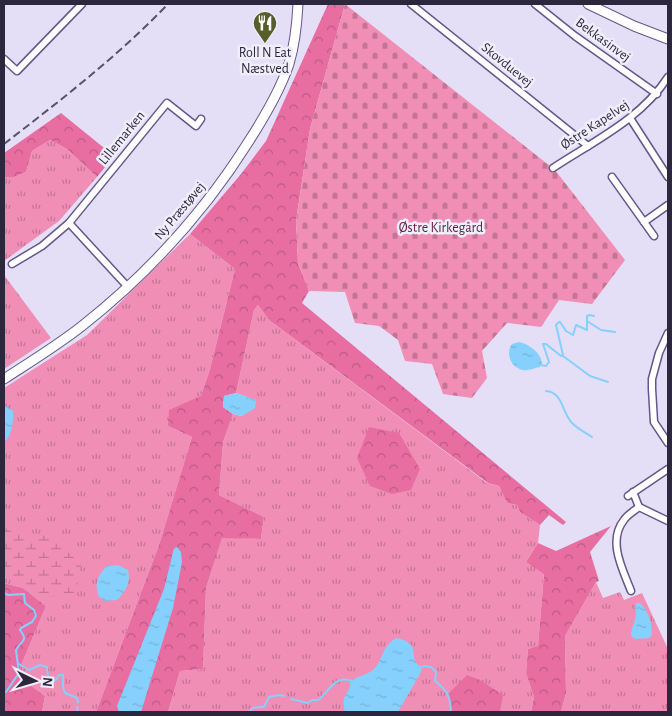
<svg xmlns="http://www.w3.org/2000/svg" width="672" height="716" viewBox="0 0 672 716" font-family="'Alegreya Sans',sans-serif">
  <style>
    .grass { fill: url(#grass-tufts) }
    .forest { fill: url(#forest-crowns) }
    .wetland { fill: url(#wetland-marsh) }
    .cemetery { fill: url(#cemetery-stones) }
    .water { fill: url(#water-ripples) }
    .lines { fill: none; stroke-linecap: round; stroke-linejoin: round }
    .stream { stroke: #85d0fc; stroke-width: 2 }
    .street-casing { stroke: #64568a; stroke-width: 9 }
    .secondary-casing { stroke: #64568a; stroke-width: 11 }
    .street { stroke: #fff; stroke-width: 6 }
    .secondary { stroke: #fff; stroke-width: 9 }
    .rail { stroke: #58526a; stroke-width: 2; stroke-dasharray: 8 4; stroke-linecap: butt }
    .labels { text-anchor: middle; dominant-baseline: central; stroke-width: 5; stroke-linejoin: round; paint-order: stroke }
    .street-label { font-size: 14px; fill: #2d273e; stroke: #f0eefa }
    .poi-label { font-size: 14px; fill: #2d273e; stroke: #f0eefa }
    .park-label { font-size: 14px; fill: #671a3f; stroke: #f0eefa }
  </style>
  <defs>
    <pattern id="grass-tufts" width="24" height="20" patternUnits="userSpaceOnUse" patternTransform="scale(1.25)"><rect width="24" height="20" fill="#f18eb5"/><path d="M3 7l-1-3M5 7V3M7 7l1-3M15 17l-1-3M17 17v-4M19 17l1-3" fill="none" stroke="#c47495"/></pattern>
    <pattern id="forest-crowns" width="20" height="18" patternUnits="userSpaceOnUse" patternTransform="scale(1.25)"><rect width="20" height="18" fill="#e86ea2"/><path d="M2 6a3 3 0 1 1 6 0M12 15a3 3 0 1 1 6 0" fill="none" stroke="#bc5a85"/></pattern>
    <pattern id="wetland-marsh" width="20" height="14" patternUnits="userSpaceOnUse" patternTransform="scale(1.25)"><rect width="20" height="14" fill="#f18eb5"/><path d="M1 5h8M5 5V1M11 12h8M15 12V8" fill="none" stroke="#c47495"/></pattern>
    <pattern id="cemetery-stones" width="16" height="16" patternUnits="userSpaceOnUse" patternTransform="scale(1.25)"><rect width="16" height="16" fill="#f18eb5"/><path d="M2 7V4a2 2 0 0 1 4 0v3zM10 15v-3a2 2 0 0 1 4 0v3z" fill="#c47495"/></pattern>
    <pattern id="water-ripples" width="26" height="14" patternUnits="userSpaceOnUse" patternTransform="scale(1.25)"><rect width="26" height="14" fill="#85d0fc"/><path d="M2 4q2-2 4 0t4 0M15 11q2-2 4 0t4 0" fill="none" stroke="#73b3d9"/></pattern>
  </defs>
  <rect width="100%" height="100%" fill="#e4dff7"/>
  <g class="grass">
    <polygon points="50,140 67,149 97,177 59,221 4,261 4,177 14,177 26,172 32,151"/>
    <polygon points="190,234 235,269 210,369 201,396 168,426 192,437 159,545 96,712 42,712 45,696 17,675 46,606 23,588 4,583 4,388 87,335"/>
    <polygon points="4,275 51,338 4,369"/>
    <polygon points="258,305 269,320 487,483 499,486 507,503 517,505 520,512 540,525 538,543 526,562 544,573 538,647 528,649 526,673 534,697 531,712 168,712 180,671 203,669 206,588 222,537 261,539 264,517 219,495 223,442 233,414 242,416 256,400 236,393 254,310"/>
    <polygon points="596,582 603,598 620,592 624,600 642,593 668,649 668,712 561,712 566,693 565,636"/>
  </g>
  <g class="forest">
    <polygon points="328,4 345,4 310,129 296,221 298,263 309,291 302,303 566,522 563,525 549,515 540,525 520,512 517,505 507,503 499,486 488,483 269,320 258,305 254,310 236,393 224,396 223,407 233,414 223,442 219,495 264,517 261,539 222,538 206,588 203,669 180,671 168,712 96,712 159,545 192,437 168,426 169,410 201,396 210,369 235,269 190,234 241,174 266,141"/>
    <polygon points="61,113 114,156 97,177 67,149 50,140 32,151 26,172 14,177 4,177 4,153"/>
    <polygon points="369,427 399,433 420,469 411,490 392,494 370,486 357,458"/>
    <polygon points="611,526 590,552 599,581 596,582 565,636 566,693 561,712 531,712 534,697 526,673 528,649 538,646 544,574 526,562 538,543 556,551"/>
    <polygon points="4,583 23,588 46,606 17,675 45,696 42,712 4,712"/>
    <polygon points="467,675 480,680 503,695 500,712 451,712 448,694"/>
  </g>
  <polygon class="wetland" points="4,528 50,537 81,563 76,593 43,597 4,571"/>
  <polygon class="cemetery" points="345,4 555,170 625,260 592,304 559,300 541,327 507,323 482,351 487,378 472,398 443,394 432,364 405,361 398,340 379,326 355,323 345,292 309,291 298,263 296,221 310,129"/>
  <g class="water">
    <path d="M519,342C529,344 541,353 542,363L540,367C535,368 528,371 523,370C511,368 505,353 512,344Z"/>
    <polygon points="236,393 256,400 255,408 242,416 233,414 223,407 224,396"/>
    <path d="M6,406L13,411C14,423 11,435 4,444V407Z"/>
    <polygon points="177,547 181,552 182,562 173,608 141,712 119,712 117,706 164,589 174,548"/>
    <path d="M118,565L128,570C131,583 126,591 117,600L105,601L99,597C94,584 97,576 107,566Z"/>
    <path d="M636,603H640C649,612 652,623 652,635L649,638L635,639L631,636C631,628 635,623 636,615C636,610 635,608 636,603Z"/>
    <path d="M396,638C425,643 405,660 422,667L420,674L398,712H345C344,708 343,703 344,699C346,692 351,690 350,682C357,675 368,676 375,668C384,656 382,647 396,638Z"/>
  </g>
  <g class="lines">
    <g class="stream">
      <polyline points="587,321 601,330 615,332"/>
      <polyline points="563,356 590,376 608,382"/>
      <polyline points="541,365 546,366 549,362 543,344 546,344 561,356 563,355 556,325 559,322 560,322 566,331 573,335 576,325 587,330 587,316 590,315 594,316"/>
      <path d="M546,391C563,392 562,413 572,423C578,429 586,433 592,437"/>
      <path d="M4,593L8,595L24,594L25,603L34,610L36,616L32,622L21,628L20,630C29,642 21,640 16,650L19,673L6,692"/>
      <polyline points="19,664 29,670 40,665 47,667 48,677 50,682 56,680 59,675 63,675 63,687 65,693 77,698 78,702"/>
      <path d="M422,667L425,666L431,667L436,672L435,681C448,691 450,696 451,712"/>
      <path d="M291,699L308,703L312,700H318C329,693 334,674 352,681"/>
      <polyline points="77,707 78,712"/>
      <polyline points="4,711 4,712"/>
      <path d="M249,712L253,708C269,705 261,711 269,697L280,695L284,696"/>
    </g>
    <g class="street-casing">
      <g id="street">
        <polyline points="411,4 588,146"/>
        <polyline points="535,4 575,36 657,94"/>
        <polyline points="4,59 17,71 82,4"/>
        <polyline points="630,118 668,177"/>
        <path d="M553,168C594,141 641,119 668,77"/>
        <polyline points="612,177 654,236"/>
        <polyline points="644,222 668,205"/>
        <polyline points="12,264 42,246 69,223"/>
        <polyline points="127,286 69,223 167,103 196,126 201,119"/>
        <polyline points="668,333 659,353 652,379 652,389 654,422 668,443"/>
        <polyline points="628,496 668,469"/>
        <polyline points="639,507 668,521"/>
        <path d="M631,591C623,570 607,541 624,520C627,515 634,511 639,507L633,492"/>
      </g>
    </g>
    <g class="secondary-casing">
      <g id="secondary">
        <polyline points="588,4 634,26 668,39"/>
        <path d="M4,379C30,362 58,345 82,326C148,274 205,211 249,141C265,116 280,91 289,64C295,44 297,24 298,4"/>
      </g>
    </g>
    <use href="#street" class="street"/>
    <use href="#secondary" class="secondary"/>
    <path class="rail" d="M4,144C61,100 118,56 168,4"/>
  </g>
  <defs>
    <g id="restaurant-pin" transform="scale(1.25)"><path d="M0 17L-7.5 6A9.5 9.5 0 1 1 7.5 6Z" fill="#575e2c" stroke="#f0eefa"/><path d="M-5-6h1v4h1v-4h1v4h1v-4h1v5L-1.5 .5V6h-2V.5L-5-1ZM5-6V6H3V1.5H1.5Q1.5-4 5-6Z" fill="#fff"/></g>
  </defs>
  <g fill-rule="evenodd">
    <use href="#restaurant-pin" x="265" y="23"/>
  </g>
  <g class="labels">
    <g class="street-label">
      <text transform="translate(603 40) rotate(36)">Bekkasinvej</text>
      <text transform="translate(507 65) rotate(39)">Skovduevej</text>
      <text transform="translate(595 125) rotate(-33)">Østre Kapelvej</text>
      <text transform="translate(122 138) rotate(-51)">Lillemarken</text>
      <text transform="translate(180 211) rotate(-50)">Ny Præstøvej</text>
    </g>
    <g class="poi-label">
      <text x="265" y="53">Roll N Eat<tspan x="265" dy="16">Næstved</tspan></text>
    </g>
    <g class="park-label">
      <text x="441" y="228">Østre Kirkegård</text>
    </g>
  </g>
  <rect width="672" height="716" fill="none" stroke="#2d273e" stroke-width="10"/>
  <g transform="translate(35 681) rotate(95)" stroke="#f0eefa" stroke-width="4" paint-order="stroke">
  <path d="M0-4L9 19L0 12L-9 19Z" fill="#2d273e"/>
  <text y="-8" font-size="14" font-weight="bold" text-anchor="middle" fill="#2d273e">N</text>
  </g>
</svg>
